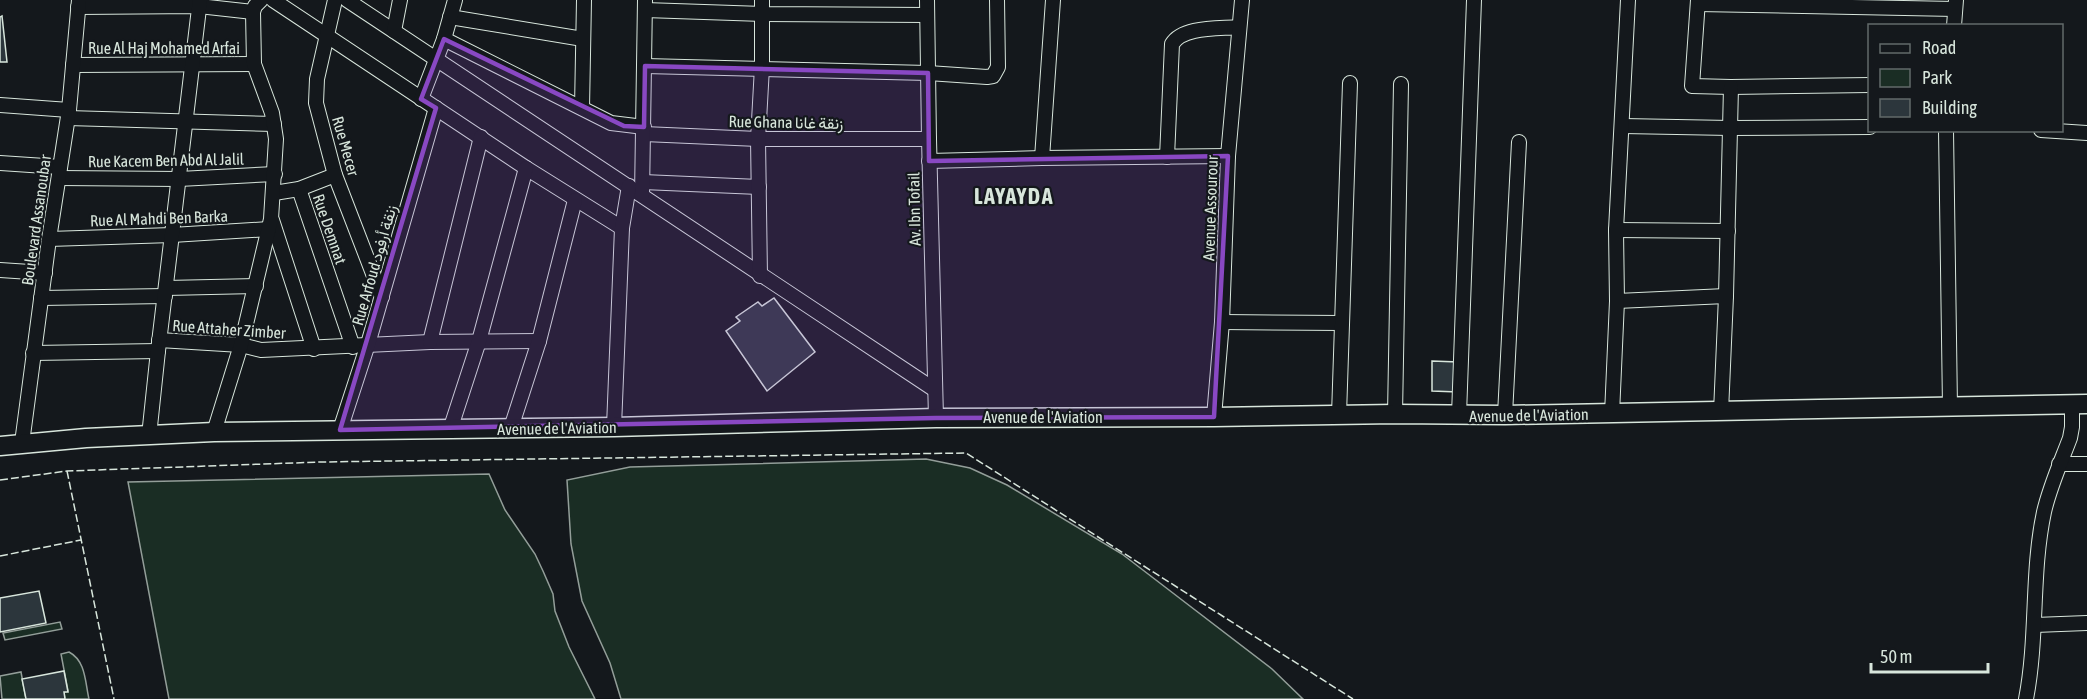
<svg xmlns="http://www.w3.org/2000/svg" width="2087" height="699" viewBox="0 0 2087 699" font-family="'Asap Condensed',Vazirmatn,sans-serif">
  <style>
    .green { fill: #1a2d24; stroke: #939e99; stroke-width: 1.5 }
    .building { fill: #2c363c; stroke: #d8e6dc; stroke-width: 1.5 }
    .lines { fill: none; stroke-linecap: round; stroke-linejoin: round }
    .minor-casing { stroke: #d8e6dc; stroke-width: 16 }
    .tertiary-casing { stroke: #d8e6dc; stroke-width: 21 }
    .minor { stroke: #14181c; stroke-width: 14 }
    .tertiary { stroke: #14181c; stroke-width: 18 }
    .fence { stroke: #d8e6dc; stroke-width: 1.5; stroke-dasharray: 8 3; stroke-linecap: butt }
    .marked { fill: #8948c3; fill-opacity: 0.2; stroke: #8948c3; stroke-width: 4.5; stroke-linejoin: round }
    .labels { text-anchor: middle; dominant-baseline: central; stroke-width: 4.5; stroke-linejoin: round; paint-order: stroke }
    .street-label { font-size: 16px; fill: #d8e6dc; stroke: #14181c }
    .district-label { font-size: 22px; font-weight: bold; letter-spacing: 1.5px; fill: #d8e6dc; stroke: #14181c }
  </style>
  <rect width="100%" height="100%" fill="#14181c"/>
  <g class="green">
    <polygon points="926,459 970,468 1007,485 1122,554 1272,669 1303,699 621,699 610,663 582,601 571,544 567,480 630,467"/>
    <polygon points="489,474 505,510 535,554 543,571 553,594 555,611 569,647 595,699 169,699 128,482"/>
    <polygon points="60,622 62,629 5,640 3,633"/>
    <path d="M69,652C86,661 85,682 89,699H65L64,692L68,691L61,654Z"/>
    <polygon points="21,672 26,699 2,699 0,676"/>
  </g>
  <g class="building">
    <polygon points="2,16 7,62 0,62 0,17"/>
    <polygon points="774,298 815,352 767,391 726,331 740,321 736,317 758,302 762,306"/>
    <polygon points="1432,361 1458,362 1458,392 1432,391"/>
    <polygon points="39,591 46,623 0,632 0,598"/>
    <polygon points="64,671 68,692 64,692 65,699 26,699 22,679"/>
  </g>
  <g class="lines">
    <g class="minor-casing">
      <g id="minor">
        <polyline points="273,0 526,168 622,228"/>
        <polyline points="335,0 317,79 316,103 335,175 382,297"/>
        <polyline points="347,0 935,390"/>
        <polyline points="927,0 929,139 936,418"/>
        <polyline points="1698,0 1692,86 1731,87 1870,85"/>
        <polyline points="1698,4 1955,9"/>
        <polyline points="78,7 199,6 253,12"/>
        <polyline points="645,10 763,14 927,15"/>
        <polyline points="450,17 583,39"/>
        <polyline points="1954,26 1956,0"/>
        <polyline points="394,31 400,0"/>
        <polyline points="444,39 611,123 644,127"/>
        <polyline points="73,65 254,64"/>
        <polyline points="645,66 928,73 987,77 993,76 998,67 997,0"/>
        <polyline points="421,99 444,39 455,0"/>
        <polyline points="0,105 69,110"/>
        <polyline points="582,108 584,0"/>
        <polyline points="68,118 274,124"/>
        <polyline points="1623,126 1730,128 1870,127"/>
        <polyline points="1946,130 1950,407"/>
        <polyline points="2041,130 2087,133"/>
        <polyline points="644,134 758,139 929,139"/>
        <path d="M1167,157L1172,44C1183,26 1219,29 1239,27"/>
        <polyline points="1042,158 1053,0"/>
        <polyline points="929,161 1042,158 1228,156"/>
        <polyline points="0,163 60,167"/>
        <polyline points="59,178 179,179 275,174"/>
        <polyline points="643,182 759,187"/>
        <polyline points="299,189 353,347"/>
        <polyline points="274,193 299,189 335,175"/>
        <polyline points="642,195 645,0"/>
        <polyline points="272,220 314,349"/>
        <polyline points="1616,230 1728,231"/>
        <polyline points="49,239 172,235 269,229"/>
        <polyline points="0,270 45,273"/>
        <polyline points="760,276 758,139 762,67 762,0"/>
        <polyline points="166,288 256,286"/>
        <polyline points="41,298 165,296"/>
        <polyline points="1617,301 1726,296"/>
        <polyline points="1222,322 1342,323"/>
        <polyline points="159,340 241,345 261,350 430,342 539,341"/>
        <polyline points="430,342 481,137"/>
        <polyline points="33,353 158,351"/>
        <polyline points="1721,412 1726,296 1731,87"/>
        <polyline points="1395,414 1401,84"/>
        <polyline points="1612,414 1617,301 1616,230 1628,0"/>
        <polyline points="1339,415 1350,83"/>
        <polyline points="1459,415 1474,0"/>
        <polyline points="1505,415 1519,142"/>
        <polyline points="1214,417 1222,322 1228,156 1242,0"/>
        <polyline points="614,427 622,228 629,186"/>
        <polyline points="511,428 539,341 575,200"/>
        <polyline points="340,430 368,344 436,108"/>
        <polyline points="450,430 479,341 526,168"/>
        <polyline points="214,432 241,345 271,219 276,139 272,113 254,64 253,12 255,6 261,0"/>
        <polyline points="149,436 158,351 200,0"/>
        <polyline points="22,443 49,239 69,110 79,0"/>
        <polyline points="2059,464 2087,464"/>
        <polyline points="2035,625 2087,623"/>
        <path d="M2026,699C2038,637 2031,573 2044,512C2050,486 2061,462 2070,438L2072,427V404"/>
      </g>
    </g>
    <g class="tertiary-casing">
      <polyline id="tertiary" points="0,446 86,438 214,432 614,427 936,418 1214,417 1395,414 1505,415 2087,404"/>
    </g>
    <use href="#minor" class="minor"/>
    <use href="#tertiary" class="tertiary"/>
    <g class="fence">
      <polyline points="67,471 114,699"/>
      <polyline points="0,480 67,471 321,462 966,453 1353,699"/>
      <polyline points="0,556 81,540"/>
    </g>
  </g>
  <path class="marked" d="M444,39L624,126L644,127L645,66L928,73L929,161L1228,156L1214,417L936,418L340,430L436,108L421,99Z"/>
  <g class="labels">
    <g class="street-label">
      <text x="164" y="48">Rue Al Haj Mohamed Arfai</text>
      <text transform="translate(786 122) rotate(1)">Rue Ghana زنقة غانا</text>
      <text transform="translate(346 146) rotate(74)">Rue Mecer</text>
      <text transform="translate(166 160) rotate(-1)">Rue Kacem Ben Abd Al Jalil</text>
      <text transform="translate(1210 208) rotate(-88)">Avenue Assourour</text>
      <text transform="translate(914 209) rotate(-91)">Av. Ibn Tofail</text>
      <text transform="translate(159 218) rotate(-2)">Rue Al Mahdi Ben Barka</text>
      <text transform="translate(36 220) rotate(-82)">Boulevard Assanoubar</text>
      <text transform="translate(330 229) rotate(71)">Rue Demnat</text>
      <text transform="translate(374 265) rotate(-74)">Rue Arfoud زنقة أرفود</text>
      <text transform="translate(229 329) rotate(4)">Rue Attaher Zimber</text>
      <text transform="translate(1529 415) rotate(-1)">Avenue de l'Aviation</text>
      <text x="1043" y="417">Avenue de l'Aviation</text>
      <text transform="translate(557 428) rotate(-1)">Avenue de l'Aviation</text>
    </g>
    <g class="district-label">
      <text x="1014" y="196">LAYAYDA</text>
    </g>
  </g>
  <rect x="1868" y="24" width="195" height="108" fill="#14181c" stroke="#626a69" stroke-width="1.5"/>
  <rect x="1880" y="44" width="30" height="9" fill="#14181c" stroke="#626a69" stroke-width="1.5"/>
  <text x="1922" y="54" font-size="18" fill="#d8e6dc">Road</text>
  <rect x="1880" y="69" width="30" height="18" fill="#1a2d24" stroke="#626a69" stroke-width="1.5"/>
  <text x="1922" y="84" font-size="18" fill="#d8e6dc">Park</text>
  <rect x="1880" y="99" width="30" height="18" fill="#2c363c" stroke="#626a69" stroke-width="1.5"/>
  <text x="1922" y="114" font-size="18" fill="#d8e6dc">Building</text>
  <path d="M1871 663v9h117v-9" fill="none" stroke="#d8e6dc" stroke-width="3"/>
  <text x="1880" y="663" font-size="18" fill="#d8e6dc" stroke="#14181c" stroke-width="4.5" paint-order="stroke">50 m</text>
</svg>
